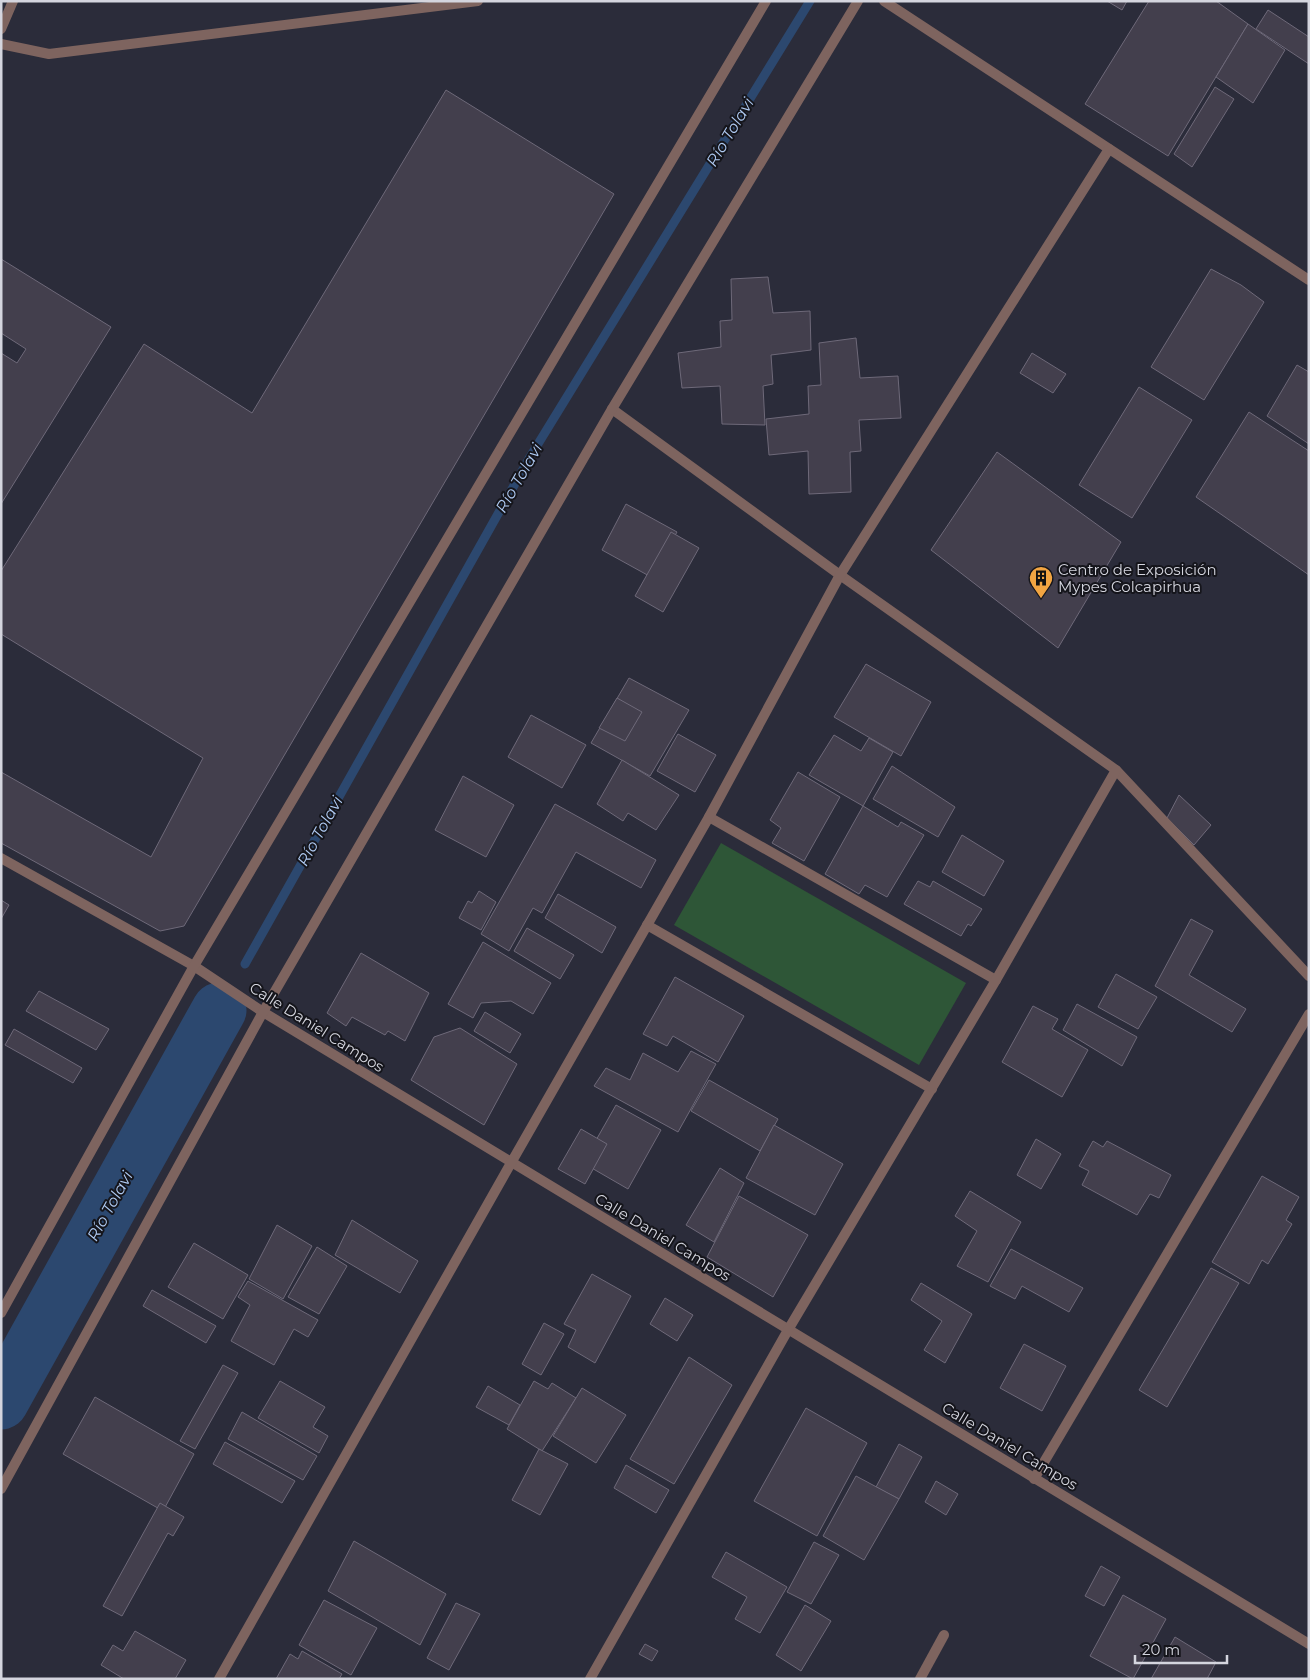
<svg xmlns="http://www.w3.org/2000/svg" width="1310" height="1680" viewBox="0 0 1310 1680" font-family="Montserrat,sans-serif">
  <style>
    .green { fill: #2e5637 }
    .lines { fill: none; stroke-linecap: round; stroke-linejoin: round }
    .stream { stroke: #2c486f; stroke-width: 9 }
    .river { stroke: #2c486f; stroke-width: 55 }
    .building { fill: #433f4d; stroke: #6e6979 }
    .lane { stroke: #7e645f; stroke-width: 10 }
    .street { stroke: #7e645f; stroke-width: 10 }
    .labels { text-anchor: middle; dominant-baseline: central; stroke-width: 4; stroke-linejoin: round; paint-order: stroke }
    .poi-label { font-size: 15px; fill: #d4d5de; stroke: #15151b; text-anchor: start }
    .street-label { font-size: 15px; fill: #d4d5de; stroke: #15151b }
    .water-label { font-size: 16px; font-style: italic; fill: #afcaf2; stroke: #15151b }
  </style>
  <rect width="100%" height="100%" fill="#2b2c3a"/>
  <polygon class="green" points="721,843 966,983 919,1065 674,925"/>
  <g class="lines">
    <polyline class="stream" points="245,964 530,457 810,1"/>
    <polyline class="river" points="1,1402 219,1010"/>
  </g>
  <g class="building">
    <polygon points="1107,1 1127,1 1122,10"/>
    <polygon points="1149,1 1216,1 1248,24 1168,156 1085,104"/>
    <polygon points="1268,10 1309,37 1309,64 1256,29"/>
    <polygon points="1248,24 1285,50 1253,103 1216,77"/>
    <polygon points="1215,87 1234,99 1192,167 1174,154"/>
    <polygon points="446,90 614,194 184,926 160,931 1,843 1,772 151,857 203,758 1,634 1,571 144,344 252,413"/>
    <polygon points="1,259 111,327 1,504 1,353 17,363 26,349 1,333"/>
    <polygon points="1211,269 1241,285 1264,302 1204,400 1151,367"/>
    <polygon points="768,277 773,313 810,311 811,350 771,355 773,384 763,386 765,425 722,424 720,386 682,388 678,353 721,347 720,321 732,320 731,279"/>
    <polygon points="856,338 860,378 898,376 901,418 859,420 861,451 850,452 851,492 809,494 808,451 769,455 766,419 809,414 808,386 821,385 819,343"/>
    <polygon points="1032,353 1066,374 1053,393 1020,373"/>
    <polygon points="1297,365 1309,372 1309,444 1267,416"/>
    <polygon points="1139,387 1192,420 1132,518 1079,485"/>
    <polygon points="1249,412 1309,451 1309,575 1196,497"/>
    <polygon points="997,452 1121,542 1058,648 931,550"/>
    <polygon points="626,504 677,532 651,577 602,550"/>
    <polygon points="671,532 699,548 663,612 635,596"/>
    <polygon points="866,664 931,702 901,756 834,717"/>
    <polygon points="629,678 689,710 650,776 591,743"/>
    <polygon points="617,698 642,712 625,741 599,728"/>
    <polygon points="531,715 586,745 562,788 508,757"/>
    <polygon points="678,734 716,755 695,792 657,771"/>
    <polygon points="834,735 861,751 869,738 893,752 863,806 809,775"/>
    <polygon points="622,760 679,795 656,830 628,813 623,821 597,804"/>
    <polygon points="892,766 955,807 938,837 873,799"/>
    <polygon points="798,772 840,797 804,861 772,843 781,828 770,820"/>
    <polygon points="463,776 514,805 486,857 435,830"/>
    <polygon points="1179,795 1211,825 1194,845 1167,818"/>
    <polygon points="555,804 656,860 641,888 576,852 542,913 533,908 509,951 481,934"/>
    <polygon points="863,806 898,827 901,822 924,835 887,897 865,885 859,894 825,874"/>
    <polygon points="962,835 1004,861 984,896 942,872"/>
    <polygon points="918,881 930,887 933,881 982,909 971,926 968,924 961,936 904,904"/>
    <polygon points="479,891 496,902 481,930 459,918 468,901 472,903"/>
    <polygon points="558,894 616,927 602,953 545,918"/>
    <polygon points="1,900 9,905 1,919"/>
    <polygon points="1191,919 1213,931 1189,975 1246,1009 1232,1032 1155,986"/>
    <polygon points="527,928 574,955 560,979 514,951"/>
    <polygon points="483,942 551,983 533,1014 511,1001 481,1003 473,1018 448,1004"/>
    <polygon points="361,953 429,993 405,1041 388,1031 385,1035 352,1017 346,1026 327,1013"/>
    <polygon points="1116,974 1157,997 1138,1029 1098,1007"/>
    <polygon points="675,977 744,1016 718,1062 673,1036 667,1046 643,1034"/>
    <polygon points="39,991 109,1029 96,1050 26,1011"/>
    <polygon points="1077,1004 1137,1037 1122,1066 1063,1030"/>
    <polygon points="1033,1006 1058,1019 1052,1029 1088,1050 1062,1097 1002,1062"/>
    <polygon points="485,1012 521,1034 510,1053 474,1031"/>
    <polygon points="460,1028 517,1064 484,1125 411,1080 434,1037"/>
    <polygon points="14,1029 82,1068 73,1083 5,1045"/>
    <polygon points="691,1051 716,1064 678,1132 594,1086 606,1068 630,1080 643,1053 678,1072"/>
    <polygon points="709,1080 778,1119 760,1151 691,1111"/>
    <polygon points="616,1105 661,1130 628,1189 583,1163"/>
    <polygon points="774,1125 843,1164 815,1215 746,1178"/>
    <polygon points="581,1129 607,1144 585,1184 558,1169"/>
    <polygon points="1036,1139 1061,1154 1041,1189 1017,1175"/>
    <polygon points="1093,1141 1103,1147 1107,1141 1171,1175 1159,1198 1150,1194 1137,1215 1082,1185 1089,1171 1079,1166"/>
    <polygon points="720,1168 744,1183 714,1242 686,1225"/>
    <polygon points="1262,1176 1299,1197 1286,1220 1292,1224 1268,1264 1262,1260 1249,1284 1212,1262"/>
    <polygon points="970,1191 1021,1222 988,1282 957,1266 977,1231 955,1216"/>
    <polygon points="739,1196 808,1235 773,1297 707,1257"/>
    <polygon points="352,1220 418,1261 400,1293 335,1255"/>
    <polygon points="277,1225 312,1246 283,1299 249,1279"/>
    <polygon points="194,1243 248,1275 223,1319 168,1287"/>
    <polygon points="317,1247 347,1266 319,1314 288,1297"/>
    <polygon points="1011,1249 1083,1288 1069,1312 1022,1286 1015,1299 990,1286"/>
    <polygon points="1211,1268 1239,1283 1167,1407 1139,1390"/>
    <polygon points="592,1274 631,1296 595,1363 568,1347 576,1330 564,1324"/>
    <polygon points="248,1281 318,1320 308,1337 294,1329 274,1365 231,1341 250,1305 238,1297"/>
    <polygon points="921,1283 972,1314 945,1363 924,1350 942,1321 911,1300"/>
    <polygon points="152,1290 216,1326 206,1343 143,1306"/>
    <polygon points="665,1298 693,1315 677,1341 650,1324"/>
    <polygon points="544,1323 564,1334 541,1375 522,1364"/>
    <polygon points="1024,1344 1066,1366 1042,1411 1000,1388"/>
    <polygon points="689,1357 732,1385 674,1484 630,1459"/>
    <polygon points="223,1365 238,1373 195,1449 180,1441"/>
    <polygon points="280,1381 325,1407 313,1427 328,1436 319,1453 258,1418"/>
    <polygon points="534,1381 548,1389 552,1383 576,1398 542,1451 507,1429"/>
    <polygon points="488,1386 520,1405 509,1425 476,1407"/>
    <polygon points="582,1388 626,1415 596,1463 553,1436"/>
    <polygon points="95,1397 194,1454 163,1511 63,1454"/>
    <polygon points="806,1408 867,1443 817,1536 754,1501"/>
    <polygon points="242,1412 317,1456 303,1480 228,1439"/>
    <polygon points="225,1442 295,1481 282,1503 213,1464"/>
    <polygon points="899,1444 922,1457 899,1499 876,1487"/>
    <polygon points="539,1449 568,1464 540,1515 512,1500"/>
    <polygon points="626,1465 669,1490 656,1513 614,1488"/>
    <polygon points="856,1476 899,1499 864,1560 823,1536"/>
    <polygon points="936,1481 958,1494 946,1515 925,1502"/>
    <polygon points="160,1503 184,1517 173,1536 168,1533 122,1616 103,1606"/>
    <polygon points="354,1541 446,1594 420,1645 328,1591"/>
    <polygon points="814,1542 839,1555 811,1604 787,1592"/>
    <polygon points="726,1552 787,1587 760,1633 735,1619 747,1597 712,1577"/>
    <polygon points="1101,1566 1120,1577 1104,1606 1085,1596"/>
    <polygon points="1123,1595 1166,1619 1133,1679 1090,1656"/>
    <polygon points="324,1600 377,1628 351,1675 299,1645"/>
    <polygon points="456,1603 480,1614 449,1670 427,1658"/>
    <polygon points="805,1605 831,1621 801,1671 776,1655"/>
    <polygon points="135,1631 186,1660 175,1679 124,1679 101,1665 113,1645 123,1651"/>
    <polygon points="1175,1637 1216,1662 1207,1679 1151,1679"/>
    <polygon points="645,1644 658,1651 652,1661 639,1654"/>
    <polygon points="302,1651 342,1674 339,1679 276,1679 290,1654 298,1659"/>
  </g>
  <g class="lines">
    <g class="lane">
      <polyline points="709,817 996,980"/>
      <polyline points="647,925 932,1089"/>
    </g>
    <g class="street">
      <polyline points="884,1 1309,280"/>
      <polyline points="1,29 13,1"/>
      <polyline points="1,44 49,54 478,1"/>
      <polyline points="612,409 840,575 1116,770 1309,976"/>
      <polyline points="1,858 194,966 263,1012 1309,1644"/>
      <polyline points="1,1313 194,966 766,1"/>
      <polyline points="1034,1479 1309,1014"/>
      <polyline points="1,1489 263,1012 612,409 858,1"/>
      <polyline points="219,1679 511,1163 709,817 840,575 1109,149"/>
      <polyline points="590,1679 788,1330 996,980 1116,770"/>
      <polyline points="920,1679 944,1635"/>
    </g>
  </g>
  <defs>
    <g id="building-pin" transform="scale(1.25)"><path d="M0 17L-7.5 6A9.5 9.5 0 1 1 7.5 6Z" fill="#f2a542" stroke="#15151b"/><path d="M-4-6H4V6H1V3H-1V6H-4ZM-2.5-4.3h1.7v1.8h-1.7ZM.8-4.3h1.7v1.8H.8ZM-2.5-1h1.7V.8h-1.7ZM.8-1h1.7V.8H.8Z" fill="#111"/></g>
  </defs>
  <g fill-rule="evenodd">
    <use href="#building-pin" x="1041" y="578"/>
  </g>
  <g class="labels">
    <g class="poi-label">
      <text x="1058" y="569">Centro de Exposición<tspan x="1058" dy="17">Mypes Colcapirhua</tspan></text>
    </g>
    <g class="street-label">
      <text transform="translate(317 1027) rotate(32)">Calle Daniel Campos</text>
      <text transform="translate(663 1237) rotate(31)">Calle Daniel Campos</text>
      <text transform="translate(1010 1446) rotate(31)">Calle Daniel Campos</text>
    </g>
    <g class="water-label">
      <text transform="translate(730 132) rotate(-59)">Río Tolavi</text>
      <text transform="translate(519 478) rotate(-60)">Río Tolavi</text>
      <text transform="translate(320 831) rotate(-61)">Río Tolavi</text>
      <text transform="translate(110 1206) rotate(-61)">Río Tolavi</text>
    </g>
  </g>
  <rect width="1310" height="1680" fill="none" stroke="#d4d5de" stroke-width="5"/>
  <path d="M1135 1655v8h92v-8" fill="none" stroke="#d4d5de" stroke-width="2.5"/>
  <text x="1142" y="1655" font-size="15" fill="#d4d5de" stroke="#15151b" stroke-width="4" paint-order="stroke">20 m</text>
</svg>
